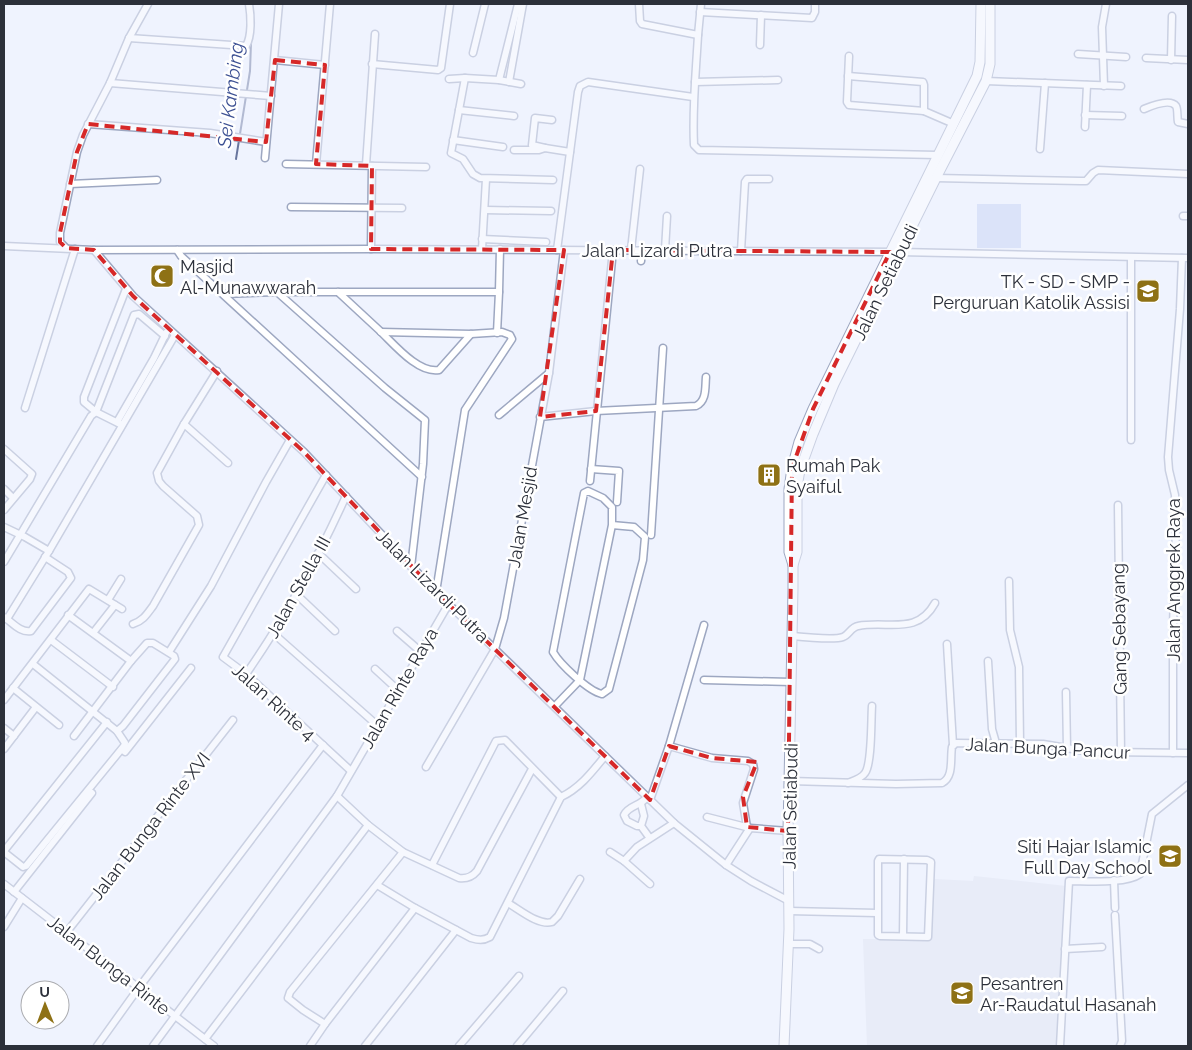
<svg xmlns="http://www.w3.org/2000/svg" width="1192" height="1050" viewBox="0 0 1192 1050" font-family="Raleway,sans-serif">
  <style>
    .built { fill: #dfe4f2 }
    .green { fill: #c3d0f3 }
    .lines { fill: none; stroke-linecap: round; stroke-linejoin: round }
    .stream { stroke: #68759d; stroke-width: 2 }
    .minor-casing { stroke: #9da7c1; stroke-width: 9 }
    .major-casing { stroke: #9da7c1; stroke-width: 11 }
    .minor { stroke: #fff; stroke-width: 6 }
    .major { stroke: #fff; stroke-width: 9 }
    .marked { fill: none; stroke: #d62828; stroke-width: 4; stroke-dasharray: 10 6; stroke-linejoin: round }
    .labels { text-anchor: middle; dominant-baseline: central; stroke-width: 5; stroke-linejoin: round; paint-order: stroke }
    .street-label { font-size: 18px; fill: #2c303a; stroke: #fff }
    .poi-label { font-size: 18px; fill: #2c303a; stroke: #fff; text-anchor: start }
    .water-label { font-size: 19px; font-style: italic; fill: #3c5093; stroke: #fff }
  </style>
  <rect width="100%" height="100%" fill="#eff3fe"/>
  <polygon class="built" points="974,876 1066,886 1056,1046 867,1046 863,939 929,939 934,879 973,881"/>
  <rect class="green" x="977" y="204" width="44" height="44"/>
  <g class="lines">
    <polyline class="stream" points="236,159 250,71 251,43"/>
    <g class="minor-casing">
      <g id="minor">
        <path d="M639,4L640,21L642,24L698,35C696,72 692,108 694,145L699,150L937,155"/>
        <polyline points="700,12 812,18 815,12 815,4"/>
        <polyline points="698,35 701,4"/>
        <path d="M129,38L246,46C252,36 251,16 249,4"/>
        <polyline points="760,45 761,15"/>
        <polyline points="473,53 485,4"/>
        <polyline points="1078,54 1126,57"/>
        <polyline points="849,56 847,102 849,105 924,111 954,124"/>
        <polyline points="1146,58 1188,60"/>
        <polyline points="275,60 325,65"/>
        <polyline points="1171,60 1172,16"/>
        <polyline points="372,64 438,70 441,68 450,4"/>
        <polyline points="848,76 923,82 924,85 924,111"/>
        <polyline points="449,79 465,78"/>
        <polyline points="499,80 518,4"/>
        <polyline points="986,81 1121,86"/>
        <polyline points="509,82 523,4"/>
        <polyline points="695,82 778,80"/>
        <polyline points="110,83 271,96"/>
        <polyline points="521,84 499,80 465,78 451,153 463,159 473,174 480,178 553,180"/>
        <polyline points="1104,86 1102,27 1106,4"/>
        <path d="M1144,109C1151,106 1170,98 1176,106C1178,109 1177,118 1178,122L1188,124"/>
        <polyline points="459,110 514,116"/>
        <polyline points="1085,115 1122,116"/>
        <polyline points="88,124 210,133 266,142"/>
        <polyline points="1085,127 1087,85"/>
        <polyline points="453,140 503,147"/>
        <polyline points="545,148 532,145 535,118 552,120"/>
        <polyline points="1040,149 1045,83"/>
        <polyline points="514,150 539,150 545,148 570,152"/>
        <polyline points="265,158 279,4"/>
        <polyline points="286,164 426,167"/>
        <polyline points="316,164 330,4"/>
        <polyline points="366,165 375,34"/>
        <polyline points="936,178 1081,181 1086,181 1093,173 1098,170 1188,174"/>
        <polyline points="70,184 157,180"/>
        <polyline points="291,207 402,208"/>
        <polyline points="485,210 551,211"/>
        <polyline points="1183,216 1188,216"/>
        <polyline points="482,239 546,242"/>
        <polyline points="4,246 94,250 371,249 899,252 1188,258"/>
        <polyline points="66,248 60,242 60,233 77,152 83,135 110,83 129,38 148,4"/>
        <polyline points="371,249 372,166"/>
        <polyline points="482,249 486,179"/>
        <polyline points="94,250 133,296 304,452 436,592 674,823 726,865 751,881 789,901"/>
        <polyline points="177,250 181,256 422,477"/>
        <polyline points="557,250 578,92 580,86 588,82 693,97"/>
        <polyline points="631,250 640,169"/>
        <polyline points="665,250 667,216"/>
        <polyline points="741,251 745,182 747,179 769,179"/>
        <polyline points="641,261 642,250"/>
        <polyline points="126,289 84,397 84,402 96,412 134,315 139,314 165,336"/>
        <polyline points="277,292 385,388 425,420 423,464 411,567"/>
        <path d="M338,292C352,305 365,317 379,330C393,343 418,374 439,370L471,334"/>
        <polyline points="224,294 277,292 499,292 500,249"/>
        <polyline points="381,332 471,334 502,332 510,335 512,339 465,410 436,592"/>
        <polyline points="497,333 499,292"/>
        <polyline points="25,408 75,249"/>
        <polyline points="499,415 549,373"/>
        <path d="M540,417L596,411L696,406C707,401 705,387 706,377"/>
        <polyline points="117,422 154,358 166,333"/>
        <polyline points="184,424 228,463"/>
        <polyline points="1131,440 1131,258"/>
        <polyline points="4,449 32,474 30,479 4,510"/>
        <polyline points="591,469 619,471 617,502"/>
        <polyline points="326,475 223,657 246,674 351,771"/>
        <polyline points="590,481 613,250"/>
        <polyline points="4,489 13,498"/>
        <polyline points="1118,505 1121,753"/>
        <polyline points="4,527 25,537 49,551"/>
        <polyline points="651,535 663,348"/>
        <polyline points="318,553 356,589"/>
        <polyline points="4,562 91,416 96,412 122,425"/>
        <polyline points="1009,581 1010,630 1019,667 1020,743"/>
        <polyline points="296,594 335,631"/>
        <polyline points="108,600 121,579"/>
        <polyline points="68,615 131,661"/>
        <path d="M4,617C12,622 20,633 31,631L71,578L68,572L45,557"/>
        <polyline points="7,619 49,551 175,335"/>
        <path d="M133,624C143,621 147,614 153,606L199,525L197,516L163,486L159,481L157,473L184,424L217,371"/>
        <polyline points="704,625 669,746 712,758 748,761 753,764 754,769 743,803 747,827"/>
        <polyline points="397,631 420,651"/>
        <polyline points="93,633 115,605"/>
        <polyline points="274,634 377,725"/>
        <path d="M792,636C802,637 835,640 843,637C849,635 851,627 858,626C888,620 917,636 935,603"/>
        <polyline points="51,640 113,687"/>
        <polyline points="947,644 953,745"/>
        <polyline points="169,652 211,586 266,482 290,440"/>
        <polyline points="988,661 992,729 996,743"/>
        <polyline points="375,669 399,691"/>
        <path d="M246,674C285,618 318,558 346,496"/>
        <polyline points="704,680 791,682"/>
        <polyline points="13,688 59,725"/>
        <polyline points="1066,692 1067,749"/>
        <polyline points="4,700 89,589 122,609"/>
        <path d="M555,706L580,680L612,525V507L603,498L588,491L584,493L553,652C560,664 588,691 602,694L609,689L643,560L645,537L634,527L612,525"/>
        <polyline points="4,728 14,736"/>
        <polyline points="74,736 131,661 147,643 153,643 174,656 175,659 123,726 117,731"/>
        <polyline points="4,749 36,707"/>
        <polyline points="125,752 191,668"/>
        <polyline points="1173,753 1173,627 1176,528 1175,495 1169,470 1168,457 1180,309 1182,258"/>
        <polyline points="426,767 495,649 504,618 549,373 564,250"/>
        <path d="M790,781L896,784L942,783C954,777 950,759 952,747L956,743L1043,744L1090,752H1106L1188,753"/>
        <path d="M848,783C853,781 862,778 865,773C872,764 871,720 872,706"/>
        <path d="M337,796L368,825L403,852L459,878C467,879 472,877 477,871L532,769"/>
        <polyline points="650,800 669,746"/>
        <polyline points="641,804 644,816 641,826 649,837"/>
        <polyline points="707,817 750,828 788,831"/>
        <path d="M641,826H637L627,821L624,815C629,805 641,806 647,797"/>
        <polyline points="4,851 107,722"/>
        <polyline points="4,852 23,867 26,866 124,746 125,743 117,731 33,664"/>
        <polyline points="610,852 624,861 637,847 674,823"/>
        <polygon points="879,859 927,860 931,862 928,937 880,936 878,935 878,861"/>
        <polyline points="624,861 650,884"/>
        <polyline points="432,865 496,741 505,740 508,743 561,797"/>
        <polyline points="726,865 750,828"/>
        <polyline points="1114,880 1115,908"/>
        <polyline points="4,884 214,1046"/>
        <path d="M377,885L415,908L471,938C478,940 483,941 490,937L561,797C580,788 592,772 605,756"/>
        <polyline points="14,892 92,793"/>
        <path d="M508,903C520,910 539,926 552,922L558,916L580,879"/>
        <polyline points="789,911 877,913"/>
        <polyline points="1115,915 1122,1041 1120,1046"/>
        <polyline points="4,927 22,898"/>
        <polyline points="66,933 233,720"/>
        <polyline points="903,936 904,859"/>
        <polyline points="789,944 810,944 819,949"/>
        <polyline points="1065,949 1102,947"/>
        <polyline points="325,1024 415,908"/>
        <polyline points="205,1039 368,825"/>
        <polyline points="97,1046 140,986 323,745"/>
        <polyline points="153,1046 337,796 448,605"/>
        <polyline points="310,1046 325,1024 303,1010 288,998 290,992 403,852"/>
        <polyline points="365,1046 456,930"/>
        <polyline points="459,1046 519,976"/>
        <polyline points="517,1046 563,991"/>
        <path d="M1060,1046L1069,881C1088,881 1126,884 1140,874L1152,814L1188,785"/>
      </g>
    </g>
    <g class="major-casing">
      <g id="major">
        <polyline points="793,565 789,552 789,489 792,468 799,442 813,409 977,76 980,62 981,4"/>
        <polyline points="784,1046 789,929 788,831 793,588 793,565 797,552 797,487 800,470 813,434 834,384 936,178 986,81 990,64 990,4"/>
      </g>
    </g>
    <use href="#minor" class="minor"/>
    <use href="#major" class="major"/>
  </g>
  <path d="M0 0H1192V1050H0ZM275,60L325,65L316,164L372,166L371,249L564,250L540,417L596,411L613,250L890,252L813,409L792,468L788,831L747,827L743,797L757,762L712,758L669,746L650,800L436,592L304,452L133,296L94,250L66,248L60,242V233L77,152L88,124L266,142Z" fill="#eff3fe" fill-opacity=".55" fill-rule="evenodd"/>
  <path class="marked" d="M275,60L325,65L316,164L372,166L371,249L564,250L540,417L596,411L613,250L890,252L813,409L792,468L788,831L747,827L743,797L757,762L712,758L669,746L650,800L436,592L304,452L133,296L94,250L66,248L60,242V233L77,152L88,124L266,142Z"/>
  <defs>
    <g id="mosque-square" transform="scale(1.25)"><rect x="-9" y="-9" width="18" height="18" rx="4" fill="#8e7115" stroke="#fff"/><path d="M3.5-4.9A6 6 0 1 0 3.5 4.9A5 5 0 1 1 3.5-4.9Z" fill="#fff"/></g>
    <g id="school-square" transform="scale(1.25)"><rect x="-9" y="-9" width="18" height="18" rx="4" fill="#8e7115" stroke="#fff"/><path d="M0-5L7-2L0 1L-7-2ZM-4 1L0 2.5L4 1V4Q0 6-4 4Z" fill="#fff"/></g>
    <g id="building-square" transform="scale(1.25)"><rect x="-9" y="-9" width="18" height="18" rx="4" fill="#8e7115" stroke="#fff"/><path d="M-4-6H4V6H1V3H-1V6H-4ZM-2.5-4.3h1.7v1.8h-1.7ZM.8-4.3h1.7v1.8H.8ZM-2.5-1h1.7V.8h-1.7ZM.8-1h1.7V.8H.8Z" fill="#fff"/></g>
  </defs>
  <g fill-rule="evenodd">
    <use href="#mosque-square" x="162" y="276"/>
    <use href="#school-square" x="1148" y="291"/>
    <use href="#building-square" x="769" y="475"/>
    <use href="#school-square" x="1170" y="856"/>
    <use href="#school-square" x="962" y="993"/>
  </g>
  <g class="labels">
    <g class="street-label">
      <text x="657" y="250">Jalan Lizardi Putra</text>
      <text transform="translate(885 282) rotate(-64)">Jalan Setiabudi</text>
      <text transform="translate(522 517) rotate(-80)">Jalan Mesjid</text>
      <text transform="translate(1173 580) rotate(-90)">Jalan Anggrek Raya</text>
      <text transform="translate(433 586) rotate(45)">Jalan Lizardi Putra</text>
      <text transform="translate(298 587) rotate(-61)">Jalan Stella III</text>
      <text transform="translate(1119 629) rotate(-91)">Gang Sebayang</text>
      <text transform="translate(399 688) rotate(-60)">Jalan Rinte Raya</text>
      <text transform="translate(274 702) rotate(42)">Jalan Rinte 4</text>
      <text transform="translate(1048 748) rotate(3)">Jalan Bunga Pancur</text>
      <text transform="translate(790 806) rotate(-89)">Jalan Setiabudi</text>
      <text transform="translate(150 826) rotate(-52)">Jalan Bunga Rinte XVI</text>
      <text transform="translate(109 965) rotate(38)">Jalan Bunga Rinte</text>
    </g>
    <g class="poi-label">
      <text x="180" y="266">Masjid<tspan x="180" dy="21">Al-Munawwarah</tspan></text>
      <text x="1130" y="281" text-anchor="end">TK - SD - SMP -<tspan x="1130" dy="21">Perguruan Katolik Assisi</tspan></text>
      <text x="786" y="465">Rumah Pak<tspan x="786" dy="21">Syaiful</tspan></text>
      <text x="1152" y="846" text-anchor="end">Siti Hajar Islamic<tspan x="1152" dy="21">Full Day School</tspan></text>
      <text x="980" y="983">Pesantren<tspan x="980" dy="21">Ar-Raudatul Hasanah</tspan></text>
    </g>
    <g class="water-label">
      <text transform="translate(230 95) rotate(-83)">Sei Kambing</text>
    </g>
  </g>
  <rect width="1192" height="1050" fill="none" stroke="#2c303a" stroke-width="10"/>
  <g transform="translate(45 1005) rotate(359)"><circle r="24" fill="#ffffff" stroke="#abacb0"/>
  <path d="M0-4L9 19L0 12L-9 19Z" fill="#8e7115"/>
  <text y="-8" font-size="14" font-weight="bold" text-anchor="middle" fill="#2c303a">U</text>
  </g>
</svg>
